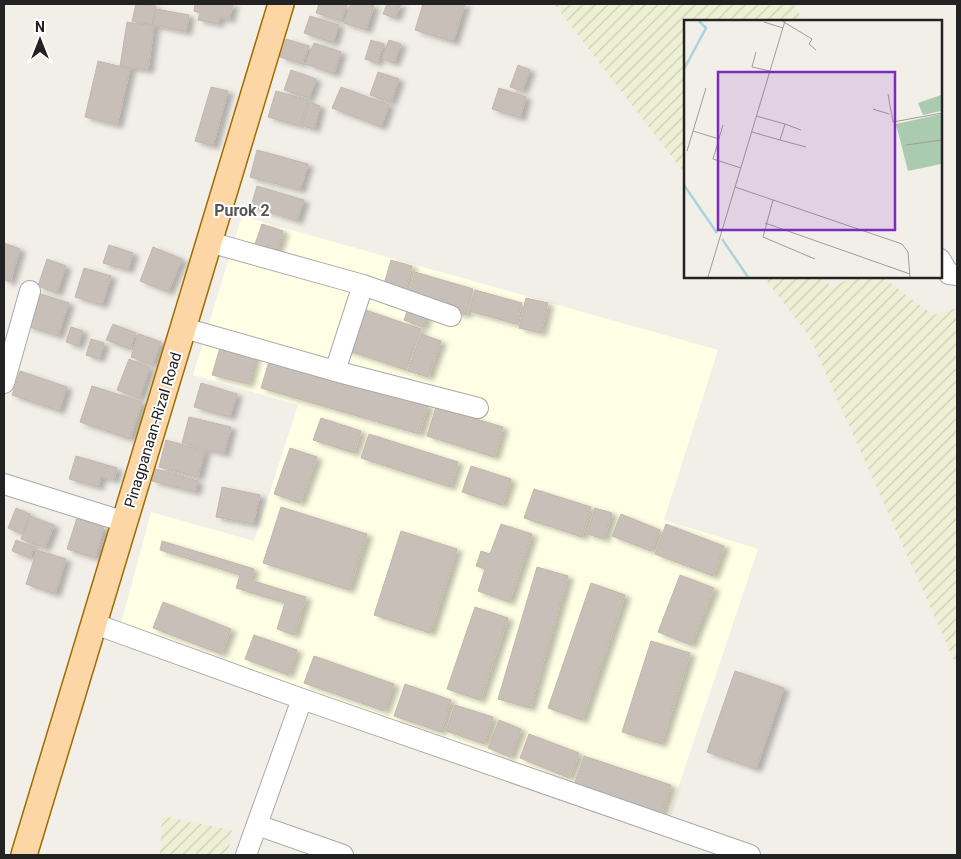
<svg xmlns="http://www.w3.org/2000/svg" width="961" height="859" viewBox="0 0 961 859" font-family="Roboto,sans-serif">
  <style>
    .education { fill: #ffffe5 }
    .farmland { fill: url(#farmland-furrows) }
    .building { fill: #c7bfb8; stroke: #c4b6ab; filter: url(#shadow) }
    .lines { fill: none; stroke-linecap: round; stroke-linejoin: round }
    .minor-casing { stroke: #a9a9a9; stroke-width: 22 }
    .major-casing { stroke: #a06b00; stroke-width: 28 }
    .minor { stroke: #fff; stroke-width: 20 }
    .major { stroke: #fcd6a4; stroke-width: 25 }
    .labels { text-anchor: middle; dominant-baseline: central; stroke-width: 4; stroke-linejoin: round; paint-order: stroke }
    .street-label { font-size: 15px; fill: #222; stroke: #fff }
    .neighbourhood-label { font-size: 16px; font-weight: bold; fill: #555; stroke: #fff }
    .inset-river { fill: none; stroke: #aad3df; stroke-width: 2.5 }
    .inset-road { fill: none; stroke: #9f9d99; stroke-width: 1 }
    .view { fill: #7b2cbf; fill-opacity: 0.15; stroke: #7b2cbf; stroke-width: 2.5 }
    .inset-edge { fill: none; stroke: #222; stroke-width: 2.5 }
  </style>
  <defs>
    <pattern id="farmland-furrows" width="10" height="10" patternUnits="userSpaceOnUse" patternTransform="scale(1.25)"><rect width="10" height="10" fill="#eef0d5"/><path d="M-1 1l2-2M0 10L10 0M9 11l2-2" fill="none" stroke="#ccceb7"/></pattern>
    <filter id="shadow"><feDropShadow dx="5.5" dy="3" stdDeviation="2.5" flood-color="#0004"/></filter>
  </defs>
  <rect width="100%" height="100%" fill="#f2efe9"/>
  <polygon class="education" points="242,216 718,350 664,520 758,549 667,821 120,628 151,512 254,541 298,405 193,375"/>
  <g class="farmland">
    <polygon points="554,4 793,4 804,21 685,21 685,174"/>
    <polygon points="763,276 823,276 832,288 853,276 881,276 933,315 957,308 957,667 809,336"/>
    <polygon points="162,816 232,830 228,855 160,855"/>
  </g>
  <g class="building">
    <polygon points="136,4 156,6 152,25 132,21"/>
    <polygon points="195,4 233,4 229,20 220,17 218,24 198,20 200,13 194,11"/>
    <polygon points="319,4 347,4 341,21 316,13"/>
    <polygon points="351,4 374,5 366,30 344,23"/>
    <polygon points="387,4 401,4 395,18 383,14"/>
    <polygon points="423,4 465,4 453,42 415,30"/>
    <polygon points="156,9 189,15 186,32 153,25"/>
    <polygon points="310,16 339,25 333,43 304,33"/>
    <polygon points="127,22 154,26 148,70 120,66"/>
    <polygon points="286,39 309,46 302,64 280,57"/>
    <polygon points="371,40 384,44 377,63 365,59"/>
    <polygon points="389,40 401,44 394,63 382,59"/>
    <polygon points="314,43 341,52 334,74 306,64"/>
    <polygon points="98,61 130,69 117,125 85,117"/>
    <polygon points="518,65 530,70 522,91 510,87"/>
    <polygon points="291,70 316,79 309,98 284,90"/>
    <polygon points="378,72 399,79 391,102 370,95"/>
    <polygon points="211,87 228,91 213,146 195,141"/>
    <polygon points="341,87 389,105 381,127 332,108"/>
    <polygon points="499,88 526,97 520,118 492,109"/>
    <polygon points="276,91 308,100 300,126 268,117"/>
    <polygon points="309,102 320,106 314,129 302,126"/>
    <polygon points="257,150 308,164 300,190 250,177"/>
    <polygon points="257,186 304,200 297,221 251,206"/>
    <polygon points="262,224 283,231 276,254 254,247"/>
    <polygon points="4,243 20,249 10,282 4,280"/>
    <polygon points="109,245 133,253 128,270 103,263"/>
    <polygon points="153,247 182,259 168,292 140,281"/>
    <polygon points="47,259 66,266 57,293 38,286"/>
    <polygon points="391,260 412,266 405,290 384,284"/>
    <polygon points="84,268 111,276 102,305 75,297"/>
    <polygon points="415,272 473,289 466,315 408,299"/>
    <polygon points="475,290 522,303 516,324 469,311"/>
    <polygon points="38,293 69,303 58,336 27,326"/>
    <polygon points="526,298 548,303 541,333 519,328"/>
    <polygon points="357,307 421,329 406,370 343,349"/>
    <polygon points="408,309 427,315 423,327 404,320"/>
    <polygon points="113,324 136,333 130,349 106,340"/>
    <polygon points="71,327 83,331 78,346 66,342"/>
    <polygon points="139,334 161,342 152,365 131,357"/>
    <polygon points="421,334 441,341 428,377 408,371"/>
    <polygon points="91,339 104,343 99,359 86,355"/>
    <polygon points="221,344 256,353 248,384 212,375"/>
    <polygon points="270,358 428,405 419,434 261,388"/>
    <polygon points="129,359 150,368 139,398 117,390"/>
    <polygon points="20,371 67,387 59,411 12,395"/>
    <polygon points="201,383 237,394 230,417 194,407"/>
    <polygon points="92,386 142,402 130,439 80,422"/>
    <polygon points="436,407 503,427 494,457 427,436"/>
    <polygon points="189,417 231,427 224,454 182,443"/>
    <polygon points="321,418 361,431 354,453 313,440"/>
    <polygon points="369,434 458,462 450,487 361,458"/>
    <polygon points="166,440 205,451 198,477 159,467"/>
    <polygon points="290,448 317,457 300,503 274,494"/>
    <polygon points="76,456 117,468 114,480 101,477 98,487 69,479"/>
    <polygon points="471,466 511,479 502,505 462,492"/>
    <polygon points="156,469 198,481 195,492 152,481"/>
    <polygon points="222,487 260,495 253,524 216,517"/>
    <polygon points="534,489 591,507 582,537 524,518"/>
    <polygon points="281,507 367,534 349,590 263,563"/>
    <polygon points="16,508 30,514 22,534 8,528"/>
    <polygon points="595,508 612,513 604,539 587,534"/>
    <polygon points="621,514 660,530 651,551 612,536"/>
    <polygon points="30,516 54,525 45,548 21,539"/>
    <polygon points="77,518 104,527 95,558 67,549"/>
    <polygon points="501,524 532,534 509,602 478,591 485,569 476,566 481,551 490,554"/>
    <polygon points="666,524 724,546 713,576 655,554"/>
    <polygon points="401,531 457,549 430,633 374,615"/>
    <polygon points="16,540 34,547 30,558 12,551"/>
    <polygon points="162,541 254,569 250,580 306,597 294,635 277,629 285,603 236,588 240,575 160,550"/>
    <polygon points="37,550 66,559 55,594 26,584"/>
    <polygon points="537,567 568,576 530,708 498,699"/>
    <polygon points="680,575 714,588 691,645 658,632"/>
    <polygon points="591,583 625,595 582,720 548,708"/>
    <polygon points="163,602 231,629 221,654 153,628"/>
    <polygon points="475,607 508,618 480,700 447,689"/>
    <polygon points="254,635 297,650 288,675 245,659"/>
    <polygon points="651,641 690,653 661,744 622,732"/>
    <polygon points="314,656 394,684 384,711 304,683"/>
    <polygon points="735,671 784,688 756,769 707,752"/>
    <polygon points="405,684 451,700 441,732 394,716"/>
    <polygon points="455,705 493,717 484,744 446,731"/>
    <polygon points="499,720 521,729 510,757 488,748"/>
    <polygon points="529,734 579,753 569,778 520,758"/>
    <polygon points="584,756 671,785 661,815 574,785"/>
  </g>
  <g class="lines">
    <g class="minor-casing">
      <g id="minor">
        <polyline points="940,259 949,274 957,275"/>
        <polyline points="363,285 451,316"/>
        <polyline points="184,328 335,371 363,285 209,242"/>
        <polyline points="335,371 478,408"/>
        <polyline points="4,383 30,291"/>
        <polyline points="4,484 125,522"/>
        <polyline points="95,624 302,699 750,855"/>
        <polyline points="257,825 343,855"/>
        <polyline points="246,855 302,699"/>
      </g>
    </g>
    <g class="major-casing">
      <polyline id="major" points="24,855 281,4"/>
    </g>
    <use href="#minor" class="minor"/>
    <use href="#major" class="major"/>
  </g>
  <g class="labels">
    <g class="street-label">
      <text transform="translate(153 430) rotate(-73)">Pinagpanaan-Rizal Road</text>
    </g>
    <g class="neighbourhood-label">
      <text x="242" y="210">Purok 2</text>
    </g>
  </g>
  <g transform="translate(684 20)">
    <rect width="258" height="258" fill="#f2efe9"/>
    <path d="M257,75V91L239,95L234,83ZM257,94V144L224,151L212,104Z" fill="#aacbaf"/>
    <path class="inset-river" d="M0,49L22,8L15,1M0,165L33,213M38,219L64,257"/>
    <path class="inset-road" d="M98,1L128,19L125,24L132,30M80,2L99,8M72,32L68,47L86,51M204,74L209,102L258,93M189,89L205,94M101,104L117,110M39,105L29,139L57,148M9,111L35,119M68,112L96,120L101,104L72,96M96,120L122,127M222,125L258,120M3,131L22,68M51,167L218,224L224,232L226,257M89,180L79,217L131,239M81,203L226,254M24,257L101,1"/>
    <path class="view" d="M34,52H211V210H34Z"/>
    <rect width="258" height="258" class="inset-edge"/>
  </g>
  <rect width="961" height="859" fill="none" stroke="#222222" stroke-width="10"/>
  <g transform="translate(40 40)" stroke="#ffffff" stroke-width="4" paint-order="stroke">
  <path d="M0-4L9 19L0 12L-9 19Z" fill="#222222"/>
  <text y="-8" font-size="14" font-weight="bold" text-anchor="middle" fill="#222222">N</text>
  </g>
</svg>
